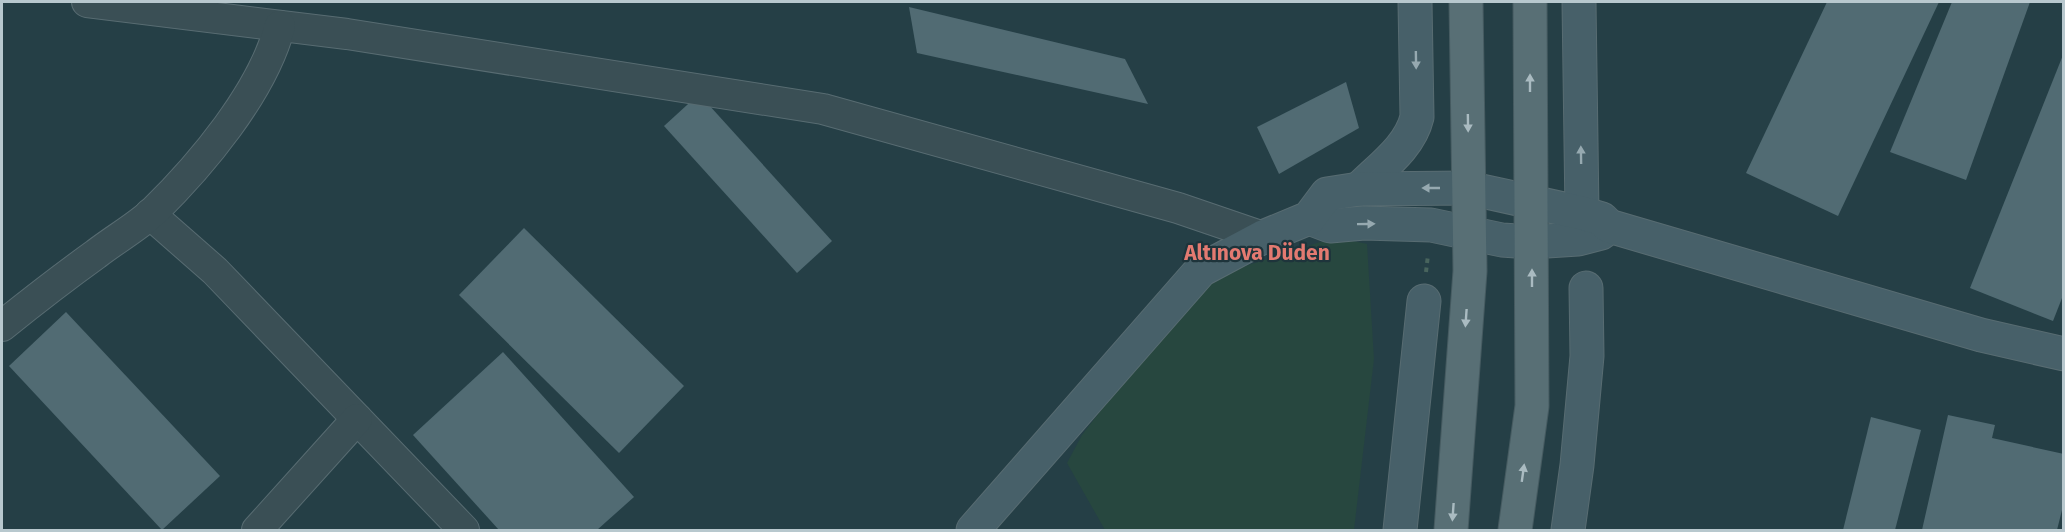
<svg xmlns="http://www.w3.org/2000/svg" width="2065" height="532" viewBox="0 0 2065 532" font-family="'Fira Sans',sans-serif">
  <style>
    .green { fill: #27473f }
    .building { fill: #516b73 }
    .lines { fill: none; stroke-linecap: round; stroke-linejoin: round }
    .street-casing { stroke: #586c72; stroke-width: 32 }
    .secondary-casing { stroke: #586c72; stroke-width: 35 }
    .primary-casing { stroke: #465b61; stroke-width: 35 }
    .path { stroke: #48645d; stroke-width: 4; stroke-dasharray: 4.5 4.5; stroke-linecap: butt }
    .street { stroke: #3a4f55; stroke-width: 30 }
    .secondary { stroke: #476069; stroke-width: 33 }
    .primary { stroke: #586f75; stroke-width: 33 }
    .oneway { fill: #96a9b0 }
    .oneway2 { fill: #aabbc1 }
    .labels { text-anchor: middle; dominant-baseline: central; stroke-width: 4.5; stroke-linejoin: round; paint-order: stroke }
    .district-label { font-size: 21px; font-weight: bold; fill: #e37a71; stroke: #1e343b }
  </style>
  <rect width="100%" height="100%" fill="#253f46"/>
  <polygon class="green" points="1336,237 1367,244 1374,359 1354,530 1105,530 1067,463 1082,435 1201,280"/>
  <g class="building">
    <polygon points="1827,2 1939,2 1838,216 1746,173"/>
    <polygon points="1952,2 2030,2 1966,180 1890,152"/>
    <polygon points="909,7 1125,59 1148,104 917,53"/>
    <polygon points="2063,55 2064,293 2053,321 1970,288"/>
    <polygon points="1346,82 1359,128 1279,174 1257,127"/>
    <polygon points="699,94 832,241 797,273 664,126"/>
    <polygon points="524,228 684,386 619,453 459,295"/>
    <polygon points="66,312 220,476 162,530 9,366"/>
    <polygon points="503,352 634,497 597,530 499,530 413,435"/>
    <polygon points="1948,415 1995,425 1992,438 2064,454 2064,502 2057,530 1922,530"/>
    <polygon points="1871,417 1921,430 1895,530 1843,530"/>
  </g>
  <g class="lines">
    <g class="street-casing">
      <g id="street">
        <polyline points="87,2 347,34 823,109 1178,208 1263,237"/>
        <polyline points="150,214 215,271 464,530"/>
        <path d="M2,326C33,301 64,277 96,254C114,240 135,228 152,213C201,165 262,93 280,26"/>
        <polyline points="257,530 357,419"/>
      </g>
    </g>
    <g class="secondary-casing">
      <g id="secondary">
        <polyline points="1579,2 1582,213"/>
        <path d="M1359,189C1381,167 1410,147 1417,117L1415,2"/>
        <polyline points="1309,218 1330,226 1364,223 1431,225 1502,240 1531,242 1578,239 1601,233 1609,226"/>
        <polyline points="973,530 1201,270 1263,237 1309,218 1327,194 1359,189 1468,188 1582,213 1602,219 1609,226 1981,335 2064,354"/>
        <polyline points="1400,530 1424,301"/>
        <polyline points="1568,530 1577,465 1587,356 1586,288"/>
      </g>
    </g>
    <g class="primary-casing">
      <g id="primary">
        <polyline points="1451,530 1470,271 1466,2"/>
        <polyline points="1515,530 1532,406 1530,2"/>
      </g>
    </g>
    <polyline class="path" points="1426,272 1428,255"/>
    <use href="#street" class="street"/>
    <use href="#secondary" class="secondary"/>
    <use href="#primary" class="primary"/>
  </g>
  <defs><path id="oneway-solid" d="M-6-.8H1V-3.2L6.5 0L1 3.2V.8H-6Z" transform="scale(1.5)"/></defs>
  <g class="oneway">
    <use href="#oneway-solid" transform="translate(1416 60) rotate(89)"/>
    <use href="#oneway-solid" transform="translate(1581 155) rotate(-91)"/>
    <use href="#oneway-solid" transform="translate(1431 188) rotate(180)"/>
    <use href="#oneway-solid" transform="translate(1366 224) rotate(-1)"/>
  </g>
  <g class="oneway2">
    <use href="#oneway-solid" transform="translate(1530 83) rotate(-90)"/>
    <use href="#oneway-solid" transform="translate(1468 123) rotate(89)"/>
    <use href="#oneway-solid" transform="translate(1532 278) rotate(-90)"/>
    <use href="#oneway-solid" transform="translate(1466 318) rotate(94)"/>
    <use href="#oneway-solid" transform="translate(1523 473) rotate(-82)"/>
    <use href="#oneway-solid" transform="translate(1453 512) rotate(94)"/>
  </g>
  <g class="labels">
    <g class="district-label">
      <text x="1257" y="253">Altınova Düden</text>
    </g>
  </g>
  <rect width="2065" height="532" fill="none" stroke="#b8c8ce" stroke-width="6"/>
</svg>
